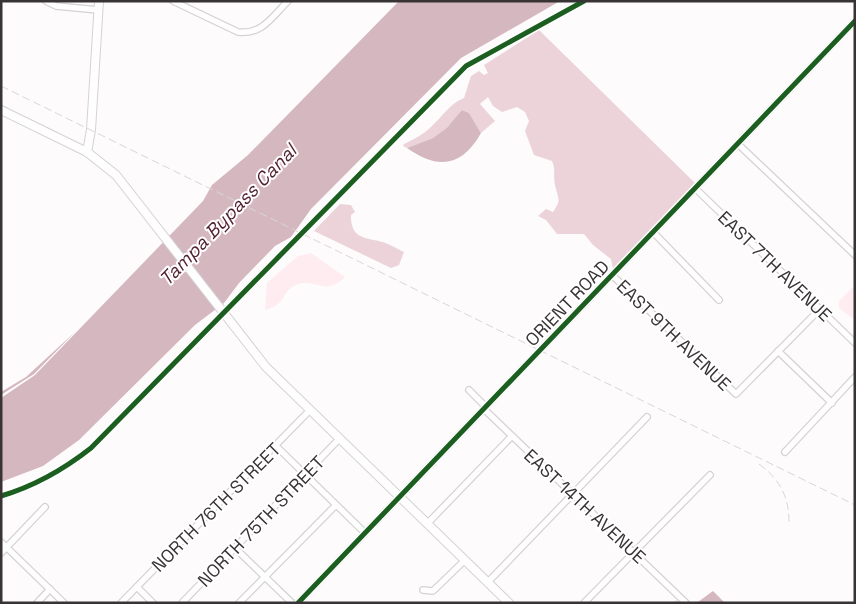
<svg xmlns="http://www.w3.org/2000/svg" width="856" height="604" viewBox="0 0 856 604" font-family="'Space Grotesk',sans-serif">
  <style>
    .green { fill: #feecf0 }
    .forest { fill: #ebd3d9 }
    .water { fill: #d4b7bf }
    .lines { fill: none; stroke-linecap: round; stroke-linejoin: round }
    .stream { stroke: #d4b7bf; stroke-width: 1 }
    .minor-casing { stroke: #d5d2d3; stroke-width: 8 }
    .major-casing { stroke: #d5d2d3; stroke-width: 10 }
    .minor { stroke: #fffeff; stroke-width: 5.5 }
    .major { stroke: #fffeff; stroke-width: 8 }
    .rail { stroke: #d8d7d7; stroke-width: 1; stroke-dasharray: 8 4; stroke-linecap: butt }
    .cycleway-casing { stroke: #fff; stroke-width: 8 }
    .cycleway { stroke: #1b5e20; stroke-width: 5 }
    .labels { text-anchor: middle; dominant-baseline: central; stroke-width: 4; stroke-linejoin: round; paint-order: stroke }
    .street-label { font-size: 18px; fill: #383435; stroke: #fff }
    .water-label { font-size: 19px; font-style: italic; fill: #521f31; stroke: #fff }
  </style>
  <rect width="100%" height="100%" fill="#fefbfc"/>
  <g class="green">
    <path d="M311,253L345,277C324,298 312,275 294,286C280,294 287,304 265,310L267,283L298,256Z"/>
    <polygon points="855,285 855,320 839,308 839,301"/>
  </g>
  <g class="forest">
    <path d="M539,30L695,183L613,269L611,259L593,245L584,234H557L546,220L538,216L546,209L553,212C562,199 558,199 555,185C553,176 556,170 552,161L534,155L525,131L529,121L525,112L517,107L502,112L493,106L488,97L480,104L495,121L481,133L469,113L462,110L448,128L433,138L407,148L403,146L404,144C414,139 423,135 431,127C443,116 449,104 464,98L471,76L479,71L484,75L488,73L484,65Z"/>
    <path d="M340,204L351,205L355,212L351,215C350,244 373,236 390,245C395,247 399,250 404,252L399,265L391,268L314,231Z"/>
  </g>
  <g class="water">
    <polygon points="399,1 560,1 461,58 311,209 291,237 275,246 239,283 224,303 195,325 79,440 43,466 1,482 1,398 35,375 203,201 212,185 248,155"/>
    <path d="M462,110L469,113L481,133C462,167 438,170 407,148L433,138L447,128Z"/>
    <polygon points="75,332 34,374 1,395 1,392 26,377"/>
    <polygon points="713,591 725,603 698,602"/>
  </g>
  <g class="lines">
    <polyline class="stream" points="676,601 678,603"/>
    <g class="minor-casing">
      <g id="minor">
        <polyline points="46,1 56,6 98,10"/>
        <path d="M173,1L238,32C262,35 272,17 288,1"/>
        <polyline points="738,144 855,255"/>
        <polyline points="696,189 855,343"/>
        <polyline points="653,232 719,300"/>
        <polyline points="612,275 736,394 820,309"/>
        <polyline points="778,351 832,403"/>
        <polyline points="469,390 486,407"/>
        <polyline points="484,409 686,603"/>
        <polyline points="276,446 364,532"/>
        <polyline points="785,452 855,377"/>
        <polyline points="427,524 512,436"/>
        <polyline points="1,542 64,603"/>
        <polyline points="235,548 292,603"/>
        <polyline points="1,553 45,507"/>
        <polyline points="488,582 647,417"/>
        <polyline points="137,587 153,603"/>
        <polyline points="423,590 433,591 465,560"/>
        <polyline points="37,603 50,589"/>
        <polyline points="121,603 310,410"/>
        <polyline points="182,603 339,439"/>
        <polyline points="239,603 336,505"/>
        <polyline points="298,603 855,21"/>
        <polyline points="584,603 710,475"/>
      </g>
    </g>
    <g class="major-casing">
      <g id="major">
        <polyline points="1,110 87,152 116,175 266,367 509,603"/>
        <polyline points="87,152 91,130 99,1"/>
      </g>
    </g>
    <use href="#minor" class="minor"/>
    <use href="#major" class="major"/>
    <g class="rail">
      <polyline points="1,86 855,505"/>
      <path d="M759,464C781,480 790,499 789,526"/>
    </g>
    <g class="cycleway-casing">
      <g id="cycleway">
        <path d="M1,496C35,486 63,470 91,448L466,66L584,1"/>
        <polyline points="298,603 855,21"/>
      </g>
    </g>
    <use href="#cycleway" class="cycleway"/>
  </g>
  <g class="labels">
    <g class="street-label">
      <text transform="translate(775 266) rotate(44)">EAST 7TH AVENUE</text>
      <text transform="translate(567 303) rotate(-46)">ORIENT ROAD</text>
      <text transform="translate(674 335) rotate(44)">EAST 9TH AVENUE</text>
      <text transform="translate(585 506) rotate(43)">EAST 14TH AVENUE</text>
      <text transform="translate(216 507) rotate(-45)">NORTH 76TH STREET</text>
      <text transform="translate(261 521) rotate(-46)">NORTH 75TH STREET</text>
    </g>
    <g class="water-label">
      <text transform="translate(228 215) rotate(-46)">Tampa Bypass Canal</text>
    </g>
  </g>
  <rect width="856" height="604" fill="none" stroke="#383435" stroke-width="5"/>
</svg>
